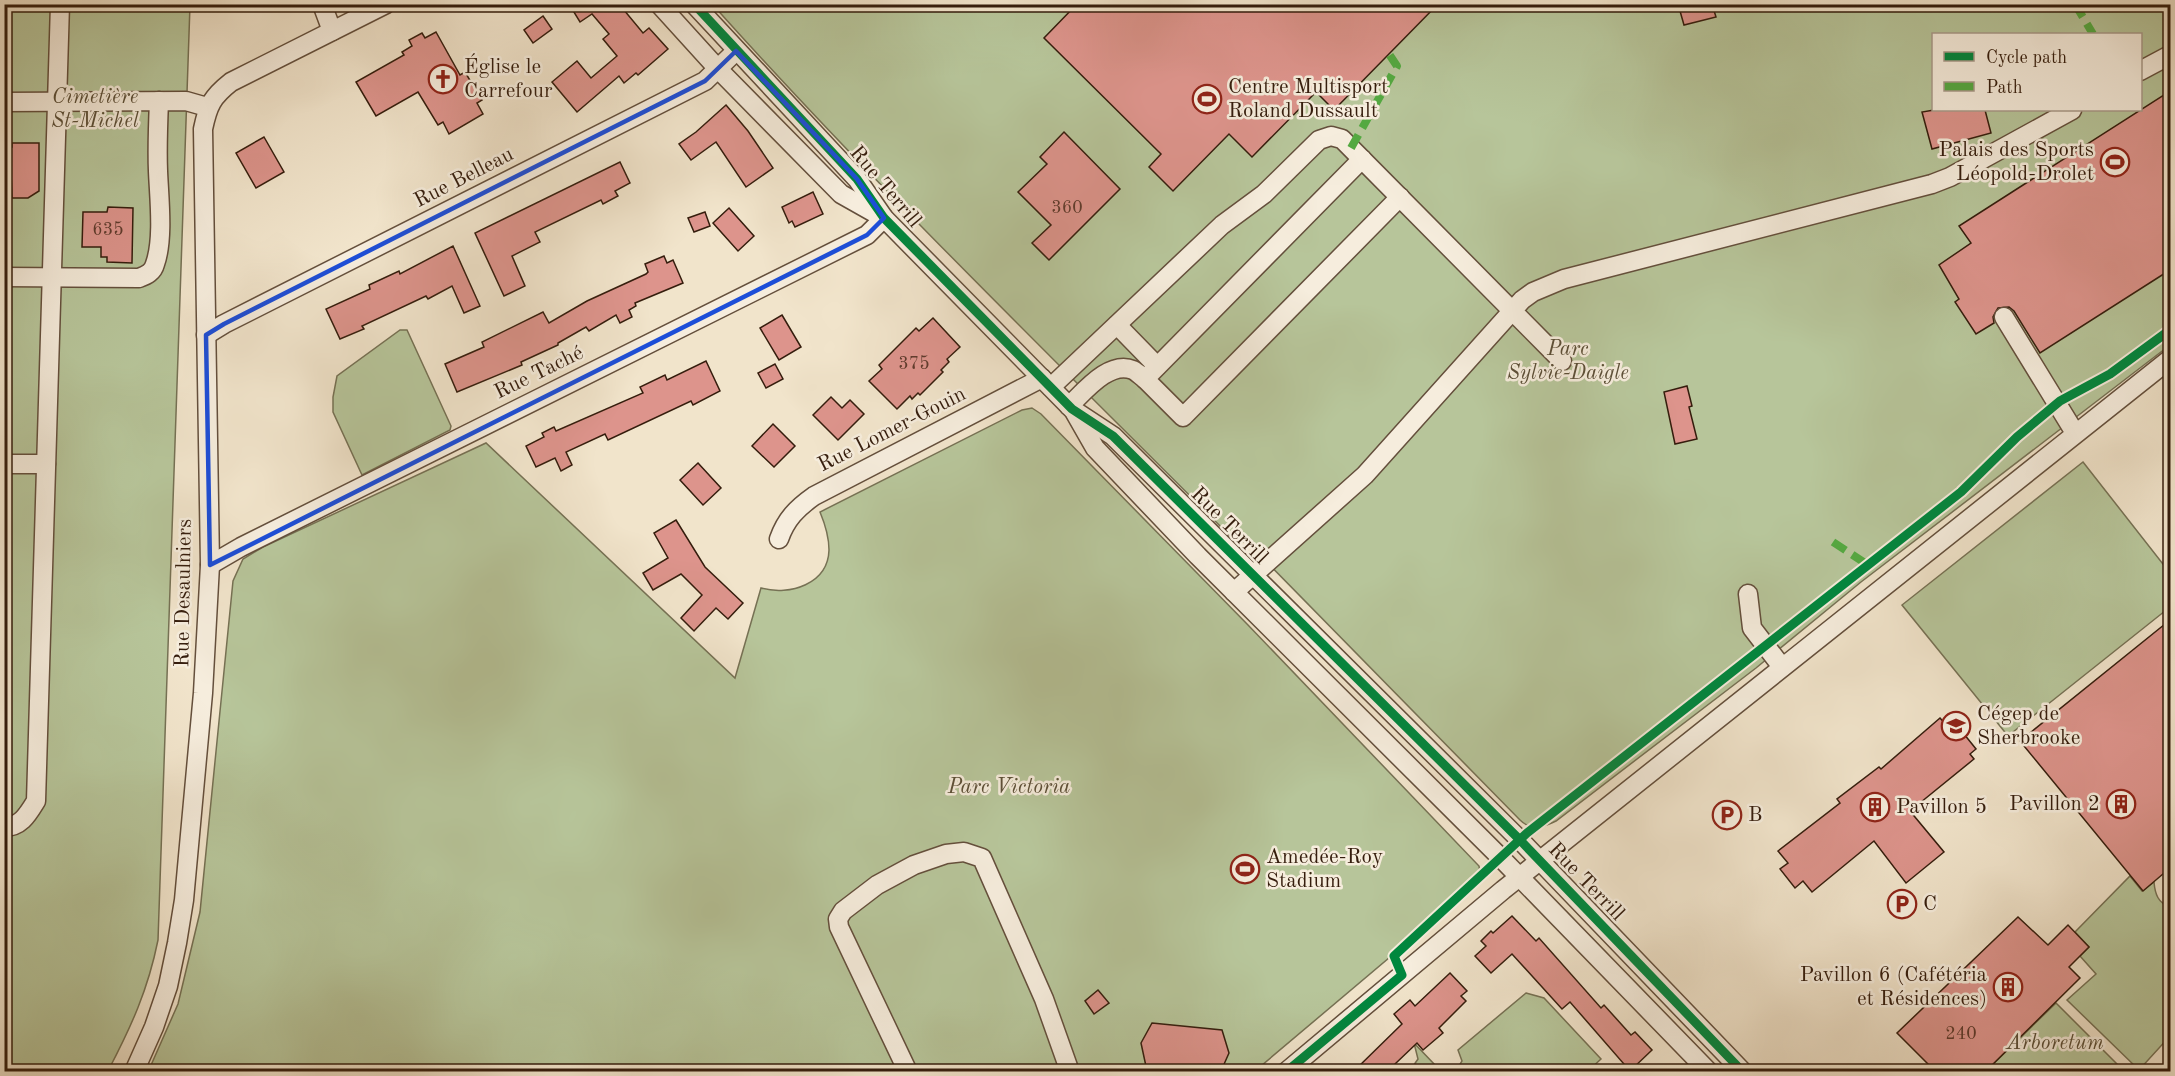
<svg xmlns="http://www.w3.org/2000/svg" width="2175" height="1076" viewBox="0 0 2175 1076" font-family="'Old Standard TT',serif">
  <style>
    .green { fill: #b7c59a; stroke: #767154; stroke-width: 1.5; fill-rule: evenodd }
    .building { fill: #dd948c; stroke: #351d0d; stroke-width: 1.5 }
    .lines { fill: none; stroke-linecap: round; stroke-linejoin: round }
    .minor-casing { stroke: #644f3c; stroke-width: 21 }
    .minor { stroke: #f6eddd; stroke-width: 18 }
    .quiet { stroke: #54a941; stroke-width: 8; stroke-dasharray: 15 8; stroke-linecap: butt }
    .cycleway-casing { stroke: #f6eddd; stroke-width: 13 }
    .cycleway { stroke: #00873e; stroke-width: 9 }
    .marked { fill: none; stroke: #1d4ed8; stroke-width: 4.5; stroke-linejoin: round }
    .labels { text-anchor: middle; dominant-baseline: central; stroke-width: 5; stroke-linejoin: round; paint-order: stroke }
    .number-label { font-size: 18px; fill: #5f3b2d }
    .poi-label { font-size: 21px; fill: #351d0d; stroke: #f6eddd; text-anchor: start }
    .park-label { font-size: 21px; font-style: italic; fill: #5c4f37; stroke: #f6eddd }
    .street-label { font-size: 21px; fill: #351d0d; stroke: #f6eddd }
  </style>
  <rect width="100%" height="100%" fill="#f1e4cb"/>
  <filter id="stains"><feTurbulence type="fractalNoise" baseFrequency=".00333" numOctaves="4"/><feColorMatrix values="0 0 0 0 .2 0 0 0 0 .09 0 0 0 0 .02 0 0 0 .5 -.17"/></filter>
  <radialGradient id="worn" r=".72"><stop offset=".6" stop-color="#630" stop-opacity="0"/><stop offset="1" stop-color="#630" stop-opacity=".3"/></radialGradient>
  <g class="green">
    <path d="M5,5H190L158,940C148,990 131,1027 108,1071L5,1072Z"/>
    <path d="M713,5H2170V345L1861,582L1756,668L1556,821C1544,827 1531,831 1520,820L1247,542L1236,541L1232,538C1057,362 878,189 713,5ZM1934,34H2140V110H1934Z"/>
    <polygon points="400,330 407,330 451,426 450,430 362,475 333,412 333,397 337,376"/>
    <path d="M1032,408L1041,414L1248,625L1479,866C1481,875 1479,880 1473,887L1255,1071L148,1072L178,1004L200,912L233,581L243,559L263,547L486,443L735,678L761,588C790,596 828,584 829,550C829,537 825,524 820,512L1022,410Z"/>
    <polygon points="2083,462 2170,573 2170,607 2008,736 1902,605"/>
    <path d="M2130,876L2142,891L2154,882C2155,894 2158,903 2170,907V1036L2139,1070L2067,1000L2096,974L2080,956L2089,947L2075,932Z"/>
    <polygon points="1526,993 1544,998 1601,1059 1588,1071 1456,1071 1462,1061 1458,1050"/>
    <polygon points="2056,1003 2124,1071 1986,1071"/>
    <polygon points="1414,1043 1437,1067 1451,1071 1409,1072 1418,1059"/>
  </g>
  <g class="building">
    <polygon points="569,4 619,4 643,33 649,28 668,49 638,75 636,73 624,83 619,76 577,112 552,82 577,61 591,78 617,56 603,39 609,34 592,14 580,22"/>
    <polygon points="1077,4 1438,4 1334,110 1316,92 1252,157 1229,134 1173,191 1149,167 1161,154 1044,38"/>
    <polygon points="1707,4 1712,4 1716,17 1684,25 1680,11"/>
    <polygon points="543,16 552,29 533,43 524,30"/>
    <polygon points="436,32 460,75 465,72 474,87 482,100 477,103 483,114 449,134 443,122 438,125 418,92 376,116 356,82 404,55 402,52 412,46 409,40 422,33 425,38"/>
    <polygon points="2170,91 2170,270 2040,353 2014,311 2009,307 1998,308 1993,317 1994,323 1976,334 1955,302 1959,299 1939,265 1971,243 1959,226"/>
    <polygon points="726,105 748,131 773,168 746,187 716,142 691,160 679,144 696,132"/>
    <polygon points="1934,110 1985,110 1991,133 1932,149 1922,112"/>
    <polygon points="1064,132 1120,189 1049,260 1032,243 1051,225 1018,192 1047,164 1040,157"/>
    <polygon points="264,137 284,172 256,188 236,153"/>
    <polygon points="12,143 39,143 39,191 28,198 12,198 10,147 12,147"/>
    <polygon points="620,162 630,183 615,191 618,196 603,204 601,200 535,232 540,242 512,256 525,286 504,296 475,233"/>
    <polygon points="813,192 823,214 795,227 792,221 789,223 782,207"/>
    <polygon points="108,207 133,208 132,263 107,262 107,257 101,257 101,247 82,247 83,212 107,212"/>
    <polygon points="729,208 754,236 738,251 713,223"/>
    <polygon points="705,212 710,226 694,232 688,218"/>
    <polygon points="453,246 480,306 464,313 452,286 428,299 426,296 362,326 364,329 340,339 326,309 370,289 369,285 399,271 400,274"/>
    <polygon points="664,256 667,263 673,260 683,283 635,303 636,306 629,310 632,317 620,323 616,315 589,331 586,327 558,343 558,345 521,362 522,365 457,392 445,364 484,347 482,342 543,312 549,323 587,301 646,274 648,272 645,264"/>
    <polygon points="782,315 801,347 779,360 760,328"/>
    <polygon points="933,318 960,347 947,359 949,362 941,370 943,372 920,395 918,393 912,399 910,396 897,409 869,381 882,369 879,365 916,328 919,331"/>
    <polygon points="706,361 720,391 693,405 691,401 608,440 605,434 566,452 572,465 561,471 555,458 536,467 526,446 544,437 542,433 554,427 556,431 643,393 640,387 665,375 667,380"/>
    <polygon points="775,364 783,379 766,388 758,373"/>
    <polygon points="1687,386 1692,406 1689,407 1697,439 1675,444 1664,392"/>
    <polygon points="831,397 842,408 850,400 864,414 838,440 813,415"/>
    <polygon points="773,424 795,446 774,467 752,446"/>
    <polygon points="698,463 721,488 703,505 680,480"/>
    <polygon points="676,520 705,567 743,603 728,619 716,608 694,631 681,618 702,595 681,574 653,590 643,573 668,558 654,533"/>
    <polygon points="2170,620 2170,868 2143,891 2020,741"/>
    <polygon points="1940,718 1954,734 1960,729 1976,749 1970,754 1974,759 1910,811 1944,852 1906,883 1874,841 1812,892 1803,881 1795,888 1780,869 1788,863 1778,851 1840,803 1837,799 1879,767 1881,769"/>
    <polygon points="1512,916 1536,941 1539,938 1601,1008 1604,1005 1631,1035 1635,1032 1652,1050 1630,1071 1570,1002 1562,1009 1512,954 1491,973 1475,956 1486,946 1481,941 1491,931 1493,933"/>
    <polygon points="2018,917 2048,945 2068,925 2089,947 2069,967 2080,978 1986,1071 1935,1071 1897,1033"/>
    <polygon points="1450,973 1467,991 1461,996 1466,1001 1439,1028 1443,1033 1423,1050 1417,1043 1395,1064 1402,1071 1354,1071 1402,1024 1394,1014 1410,1000 1415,1006"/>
    <polygon points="1098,990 1109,1003 1094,1014 1085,1001"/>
    <polygon points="1152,1023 1222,1030 1229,1053 1221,1071 1147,1071 1141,1043"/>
  </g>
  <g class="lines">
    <g class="minor-casing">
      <g id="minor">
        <polyline points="322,4 332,31"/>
        <polyline points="659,4 718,69 841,194 880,216"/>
        <polyline points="694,4 857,179 884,218 1072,409 1113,436 1520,840 1743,1072"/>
        <polyline points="2140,71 2170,55"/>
        <polyline points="4,102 186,101 207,107"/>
        <polyline points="1362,159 1145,379 1183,417 1400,197"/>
        <path d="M4,277L139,278C147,275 153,272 155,264C164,239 159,197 158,171C157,148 158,124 159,101"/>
        <polyline points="2004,317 2075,433"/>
        <polyline points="1117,325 1157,366"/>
        <polyline points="206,335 224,324 705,81 736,51"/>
        <polyline points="1051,387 1222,225 1264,194 1319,140 1331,136 1342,139 1562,361"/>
        <path d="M1069,406C1084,392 1109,360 1133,370C1137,372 1141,376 1145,379"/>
        <polyline points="1075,413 1095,448 1198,556 1501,858 1709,1072"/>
        <polyline points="4,464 46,464"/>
        <path d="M779,539C786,519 797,508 814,496L1042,378"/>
        <polyline points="210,565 241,547 867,235 884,218"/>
        <polyline points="1234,592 1365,475 1522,300 1533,292 1564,279 1932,184 1950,177 2072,110"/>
        <polyline points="1748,594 1752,628 1782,667"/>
        <path d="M4,827C21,827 28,814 36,801L60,4"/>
        <path d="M134,1072L154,1027L168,986L177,943L184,900L203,693L210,565L203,129C208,105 212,97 231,82L386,4"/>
        <polyline points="908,1072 839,927 838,919 843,911 877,885 914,865 946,854 964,852 982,858 1044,999 1070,1072"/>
        <polyline points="1286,1072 1503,890 2170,359"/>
      </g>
    </g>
    <use href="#minor" class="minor"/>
    <g class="quiet">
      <polyline points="2075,4 2093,34"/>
      <polyline points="1351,148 1397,66 1389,54"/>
      <polyline points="1833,542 1868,565"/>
    </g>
    <g class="cycleway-casing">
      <g id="cycleway">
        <polyline points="694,4 857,179 884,218 1072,409 1113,436 1520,840 1743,1072"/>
        <polyline points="1286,1072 1402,975 1394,956 1527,833 1961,492 2017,437 2060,401 2110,374 2170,330"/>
      </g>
    </g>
    <use href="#cycleway" class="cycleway"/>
  </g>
  <path class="marked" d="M736,51L857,179L884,218L867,235L210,565L206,335L224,324L705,81Z"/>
  <defs>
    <g id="church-ring" transform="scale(1.5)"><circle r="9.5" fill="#f6eddd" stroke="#8f2418" stroke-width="1.5"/><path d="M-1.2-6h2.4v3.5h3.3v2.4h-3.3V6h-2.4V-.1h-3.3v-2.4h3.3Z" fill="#8f2418"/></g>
    <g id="stadium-ring" transform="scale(1.5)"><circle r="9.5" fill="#f6eddd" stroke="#8f2418" stroke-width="1.5"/><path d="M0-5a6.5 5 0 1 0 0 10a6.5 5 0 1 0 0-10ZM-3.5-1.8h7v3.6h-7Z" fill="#8f2418"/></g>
    <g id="university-ring" transform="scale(1.5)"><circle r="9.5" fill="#f6eddd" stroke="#8f2418" stroke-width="1.5"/><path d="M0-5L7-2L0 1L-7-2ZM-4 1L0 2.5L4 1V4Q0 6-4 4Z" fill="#8f2418"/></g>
    <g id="building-ring" transform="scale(1.5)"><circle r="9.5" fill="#f6eddd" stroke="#8f2418" stroke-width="1.5"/><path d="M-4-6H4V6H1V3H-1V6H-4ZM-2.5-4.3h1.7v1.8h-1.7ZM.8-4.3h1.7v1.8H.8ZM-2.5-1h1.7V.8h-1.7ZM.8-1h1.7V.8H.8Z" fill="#8f2418"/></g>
    <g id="parking-ring" transform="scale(1.5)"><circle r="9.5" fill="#f6eddd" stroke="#8f2418" stroke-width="1.5"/><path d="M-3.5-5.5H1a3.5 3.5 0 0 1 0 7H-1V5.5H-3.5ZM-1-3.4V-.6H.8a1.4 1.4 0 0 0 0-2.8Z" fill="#8f2418"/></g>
  </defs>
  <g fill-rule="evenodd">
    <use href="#church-ring" x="443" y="79"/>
    <use href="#stadium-ring" x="1207" y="99"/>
    <use href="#stadium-ring" x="2115" y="162"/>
    <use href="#university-ring" x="1956" y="726"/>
    <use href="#building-ring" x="2121" y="804"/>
    <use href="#building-ring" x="1875" y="807"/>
    <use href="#parking-ring" x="1727" y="815"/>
    <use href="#stadium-ring" x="1245" y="869"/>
    <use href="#parking-ring" x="1902" y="904"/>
    <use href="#building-ring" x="2008" y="987"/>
  </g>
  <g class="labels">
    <g class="number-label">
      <text x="1067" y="208">360</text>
      <text x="108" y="230">635</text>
      <text x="914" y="364">375</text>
      <text x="1961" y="1034">240</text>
    </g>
    <g class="poi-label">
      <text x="464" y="67">Église le<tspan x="464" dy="24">Carrefour</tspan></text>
      <text x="1228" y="87">Centre Multisport<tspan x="1228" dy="24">Roland Dussault</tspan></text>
      <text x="2094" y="150" text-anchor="end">Palais des Sports<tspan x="2094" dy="24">Léopold-Drolet</tspan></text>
      <text x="1977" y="714">Cégep de<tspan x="1977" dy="24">Sherbrooke</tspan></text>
      <text x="2100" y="804" text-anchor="end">Pavillon 2</text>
      <text x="1896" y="807">Pavillon 5</text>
      <text x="1748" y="815">B</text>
      <text x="1266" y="857">Amedée-Roy<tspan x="1266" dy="24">Stadium</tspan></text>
      <text x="1923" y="904">C</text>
      <text x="1987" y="975" text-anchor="end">Pavillon 6 (Cafétéria<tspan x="1987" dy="24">et Résidences)</tspan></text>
    </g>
    <g class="park-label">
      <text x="95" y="97">Cimetière<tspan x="95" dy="24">St-Michel</tspan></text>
      <text x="1568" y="349">Parc<tspan x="1568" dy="24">Sylvie-Daigle</tspan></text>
      <text x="1009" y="787">Parc Victoria</text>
      <text x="2055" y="1043">Arboretum</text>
    </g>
    <g class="street-label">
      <text transform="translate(464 178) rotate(-27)">Rue Belleau</text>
      <text transform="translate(885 187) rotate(50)">Rue Terrill</text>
      <text transform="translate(539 373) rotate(-26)">Rue Taché</text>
      <text transform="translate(892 430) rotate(-27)">Rue Lomer-Gouin</text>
      <text transform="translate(1229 526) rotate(45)">Rue Terrill</text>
      <text transform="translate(184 593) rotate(-89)">Rue Desaulniers</text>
      <text transform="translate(1586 882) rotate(46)">Rue Terrill</text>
    </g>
  </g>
  <rect width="2175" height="1076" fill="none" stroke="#f1e4cb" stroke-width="24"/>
  <rect x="6" y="6" width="2163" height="1064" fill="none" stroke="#351d0d" stroke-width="3"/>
  <rect x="12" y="12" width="2151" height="1052" fill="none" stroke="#351d0d" stroke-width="1.5"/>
  <rect x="1932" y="33" width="210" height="78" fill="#f6eddd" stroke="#a99a8a" stroke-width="1.5"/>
  <rect x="1944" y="52" width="30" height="9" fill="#00873e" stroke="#a99a8a" stroke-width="1.5"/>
  <text x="1986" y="63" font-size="18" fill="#351d0d">Cycle path</text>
  <rect x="1944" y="82" width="30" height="9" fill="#54a941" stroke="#a99a8a" stroke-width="1.5"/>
  <text x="1986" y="93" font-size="18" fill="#351d0d">Path</text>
  <rect width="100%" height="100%" filter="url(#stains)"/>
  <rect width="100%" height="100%" fill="url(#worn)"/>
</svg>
